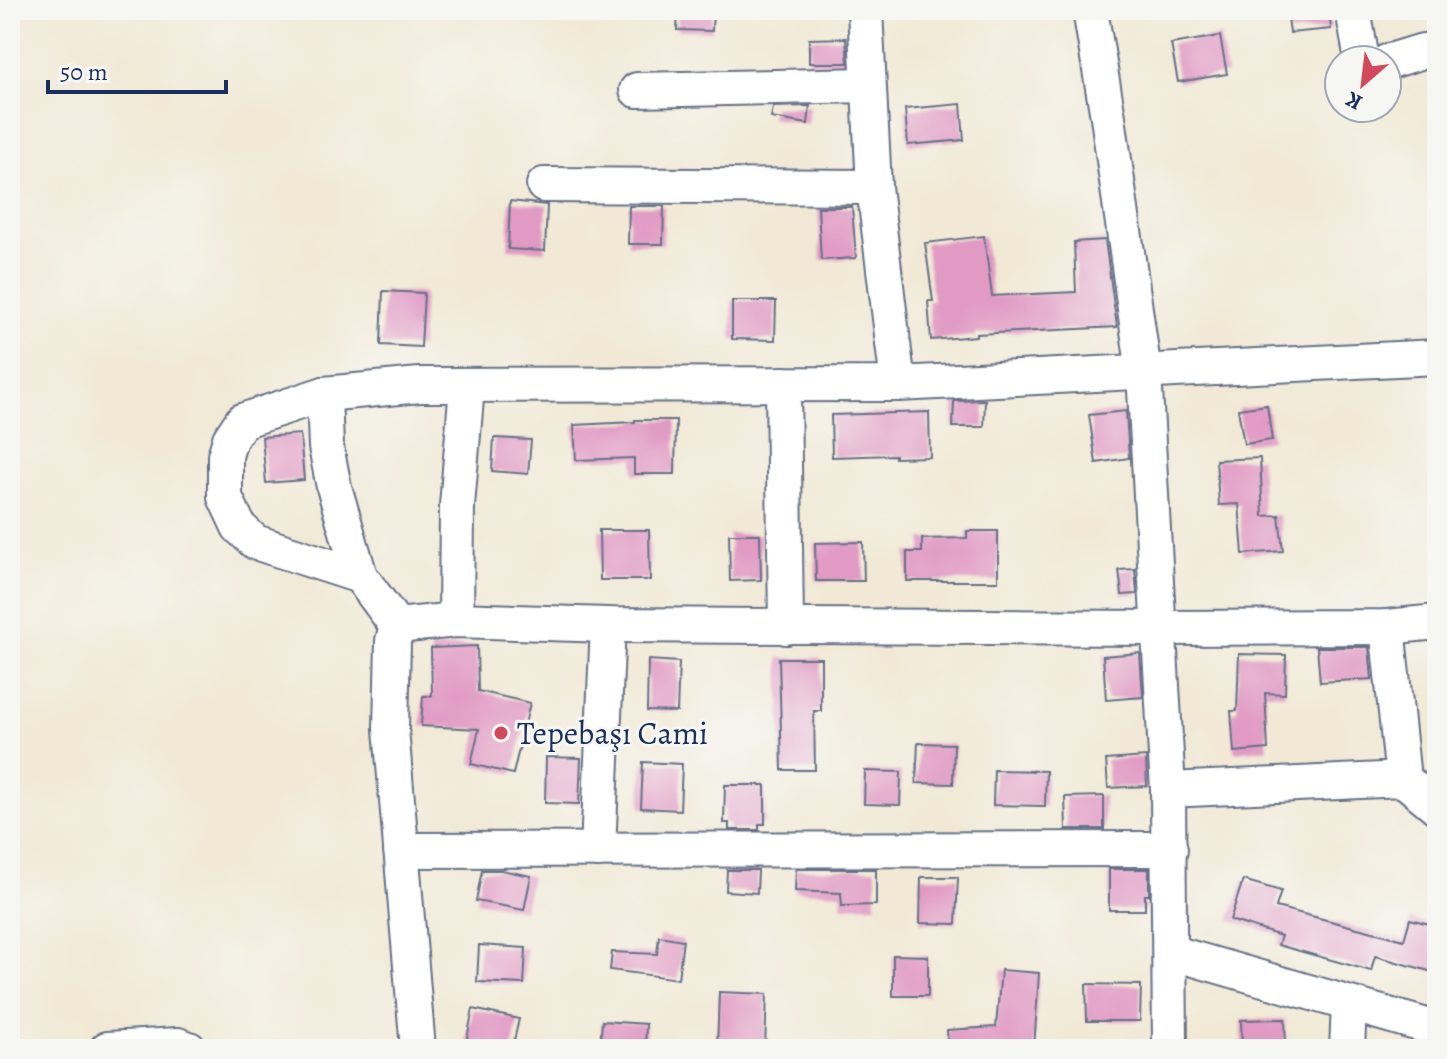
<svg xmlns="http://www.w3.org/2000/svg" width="1447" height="1059" viewBox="0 0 1447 1059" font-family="Alegreya,serif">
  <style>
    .building { fill: #e19ac4 }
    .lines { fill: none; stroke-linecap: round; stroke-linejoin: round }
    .minor-casing { stroke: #667088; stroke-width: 38 }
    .minor { stroke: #fff; stroke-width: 34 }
    .poi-dot { fill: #d1495b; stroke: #f6f6f2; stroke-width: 3 }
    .labels { text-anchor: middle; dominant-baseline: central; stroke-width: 6; stroke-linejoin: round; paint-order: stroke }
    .poi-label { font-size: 32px; fill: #1b2f5e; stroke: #f6f6f2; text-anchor: start }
  </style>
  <rect width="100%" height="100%" fill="#f6f6f2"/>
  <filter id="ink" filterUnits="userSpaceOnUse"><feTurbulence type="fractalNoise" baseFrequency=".0125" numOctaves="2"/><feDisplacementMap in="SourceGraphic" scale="16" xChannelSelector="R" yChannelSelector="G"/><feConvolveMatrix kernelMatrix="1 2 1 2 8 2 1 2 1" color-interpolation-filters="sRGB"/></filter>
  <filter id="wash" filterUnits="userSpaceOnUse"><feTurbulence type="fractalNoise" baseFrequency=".006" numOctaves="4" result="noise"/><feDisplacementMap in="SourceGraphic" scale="32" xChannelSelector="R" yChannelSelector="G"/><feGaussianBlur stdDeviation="1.8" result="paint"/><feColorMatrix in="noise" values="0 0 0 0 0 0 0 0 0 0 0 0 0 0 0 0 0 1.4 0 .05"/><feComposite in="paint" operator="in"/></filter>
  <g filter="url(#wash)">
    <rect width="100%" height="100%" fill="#f1e9d5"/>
    <g id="blocks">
      <g class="building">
        <polygon points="678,10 713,10 712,31 677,30"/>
        <polygon points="1287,10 1329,10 1331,29 1290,33"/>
        <polygon points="1220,36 1227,74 1178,82 1171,44"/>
        <polygon points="846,38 848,63 809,63 809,39"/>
        <polygon points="961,104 964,140 908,145 905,109"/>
        <polygon points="810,106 808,124 771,118 773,107"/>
        <polygon points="510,201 547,205 545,251 508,249"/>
        <polygon points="629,206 664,206 663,244 628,244"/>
        <polygon points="818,207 852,207 856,258 821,260"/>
        <polygon points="984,236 992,296 1076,292 1074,242 1105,240 1117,327 976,334 976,336 931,340 928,301 933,301 925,243"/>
        <polygon points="383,291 424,293 421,347 381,345"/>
        <polygon points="732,301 776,301 775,340 732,339"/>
        <polygon points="985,400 984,427 953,427 954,401"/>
        <polygon points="1267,405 1272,440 1244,444 1238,409"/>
        <polygon points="1126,411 1129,458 1096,463 1089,415"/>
        <polygon points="929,412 930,457 895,458 895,455 832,457 831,415"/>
        <polygon points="635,420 676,420 675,474 634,474 634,458 576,460 574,425 635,422"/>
        <polygon points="300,434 304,480 266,483 262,437"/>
        <polygon points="494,438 531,440 528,474 492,471"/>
        <polygon points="1260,458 1263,516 1279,515 1283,551 1243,554 1239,504 1219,505 1216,460"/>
        <polygon points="599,530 649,530 650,580 600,580"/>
        <polygon points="967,531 998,531 998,581 907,581 907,552 922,552 922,539 967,538"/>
        <polygon points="729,534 760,534 761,580 730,581"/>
        <polygon points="863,542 864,581 816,581 815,543"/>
        <polygon points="1135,569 1137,594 1122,595 1119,570"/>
        <polygon points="477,646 478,691 530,703 513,774 471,764 479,729 421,726 423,696 432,696 431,648"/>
        <polygon points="1317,647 1369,647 1372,679 1320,682"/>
        <polygon points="1140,653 1143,697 1106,700 1103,656"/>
        <polygon points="1239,654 1286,655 1285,694 1265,693 1268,749 1234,752 1231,711 1237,711"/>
        <polygon points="779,658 821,658 821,711 814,711 815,770 782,770"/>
        <polygon points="648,660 679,662 677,712 647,711"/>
        <polygon points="918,743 954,744 953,784 916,783"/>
        <polygon points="546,757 581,758 579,804 545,803"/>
        <polygon points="1146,757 1147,786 1108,788 1106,760"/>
        <polygon points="643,762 682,764 680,810 641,808"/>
        <polygon points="994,770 1046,771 1045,806 993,805"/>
        <polygon points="865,771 901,772 900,805 864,804"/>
        <polygon points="725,785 765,785 765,824 759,824 759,830 729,830 729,823 724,823"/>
        <polygon points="1104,796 1104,829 1066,829 1065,797"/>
        <polygon points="796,869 876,869 876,905 842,906 841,893 795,891"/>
        <polygon points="1109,869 1149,869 1149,895 1145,895 1145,910 1109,910"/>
        <polygon points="482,870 501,870 531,876 524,910 476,901"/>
        <polygon points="727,870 758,870 757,893 726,891"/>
        <polygon points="921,877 958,877 956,924 920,923"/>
        <polygon points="1243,880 1281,891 1276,907 1404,940 1410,919 1437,926 1437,957 1433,972 1375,956 1371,971 1278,945 1281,936 1230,920"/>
        <polygon points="659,936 683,940 678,979 610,970 612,952 657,954"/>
        <polygon points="479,945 526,948 524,984 477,982"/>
        <polygon points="893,955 928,956 928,996 893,996"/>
        <polygon points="1001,970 1039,973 1034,1049 948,1049 947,1030 996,1027"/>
        <polygon points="1086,984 1141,985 1140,1021 1087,1021"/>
        <polygon points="719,992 767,994 765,1049 717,1049"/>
        <polygon points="473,1009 519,1019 512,1049 494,1049 466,1043"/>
        <polygon points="1285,1019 1286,1049 1242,1049 1241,1020"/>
        <polygon points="602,1021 646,1024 645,1049 600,1049"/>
      </g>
    </g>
  </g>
  <g filter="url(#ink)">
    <use href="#blocks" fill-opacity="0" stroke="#667088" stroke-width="2"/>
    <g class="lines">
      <g class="minor-casing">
        <g id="minor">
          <polyline points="865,10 874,187 898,384"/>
          <polyline points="1090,10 1108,117 1144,373 1168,790 1170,1049"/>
          <polyline points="1353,10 1362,60"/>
          <polyline points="1387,62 1423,51"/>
          <polyline points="637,90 868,85"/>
          <polyline points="544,185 874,187"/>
          <polyline points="783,384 786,627"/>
          <polyline points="324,394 326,447 334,487 360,576 397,626"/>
          <polyline points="360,576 255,542 239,527 225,497 225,456 230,439 242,421 324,394 420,385 898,384 1437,357"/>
          <polyline points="456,620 457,506 467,386"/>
          <polyline points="397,626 456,620 608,625 1161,628 1387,627 1437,622"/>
          <polyline points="397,626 393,641 391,729 418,1049"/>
          <polyline points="1387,627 1403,779"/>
          <polyline points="1168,790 1403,779 1437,807"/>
          <polyline points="401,850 1170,849"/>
          <polyline points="598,850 608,625"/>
          <polyline points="1170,952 1437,1029"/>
          <polyline points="107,1049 178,1045 189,1049"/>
          <polyline points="1347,1049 1349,1005"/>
        </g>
      </g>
      <use href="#minor" class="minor"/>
    </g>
  </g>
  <circle class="poi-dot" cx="501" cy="733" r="8"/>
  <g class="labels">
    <g class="poi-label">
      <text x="517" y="733">Tepebaşı Cami</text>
    </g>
  </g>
  <rect width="1447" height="1059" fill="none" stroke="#f6f6f2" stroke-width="40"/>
  <g transform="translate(1363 84) rotate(208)"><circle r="38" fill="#f6f6f2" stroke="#9ea6b7" stroke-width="2"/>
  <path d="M0-6L14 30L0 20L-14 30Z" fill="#d1495b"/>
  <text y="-12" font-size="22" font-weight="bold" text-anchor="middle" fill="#1b2f5e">K</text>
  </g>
  <path d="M48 80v12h178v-12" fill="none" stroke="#1b2f5e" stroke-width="4"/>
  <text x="60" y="80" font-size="24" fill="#1b2f5e" stroke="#f6f6f2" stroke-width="6" paint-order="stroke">50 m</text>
</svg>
